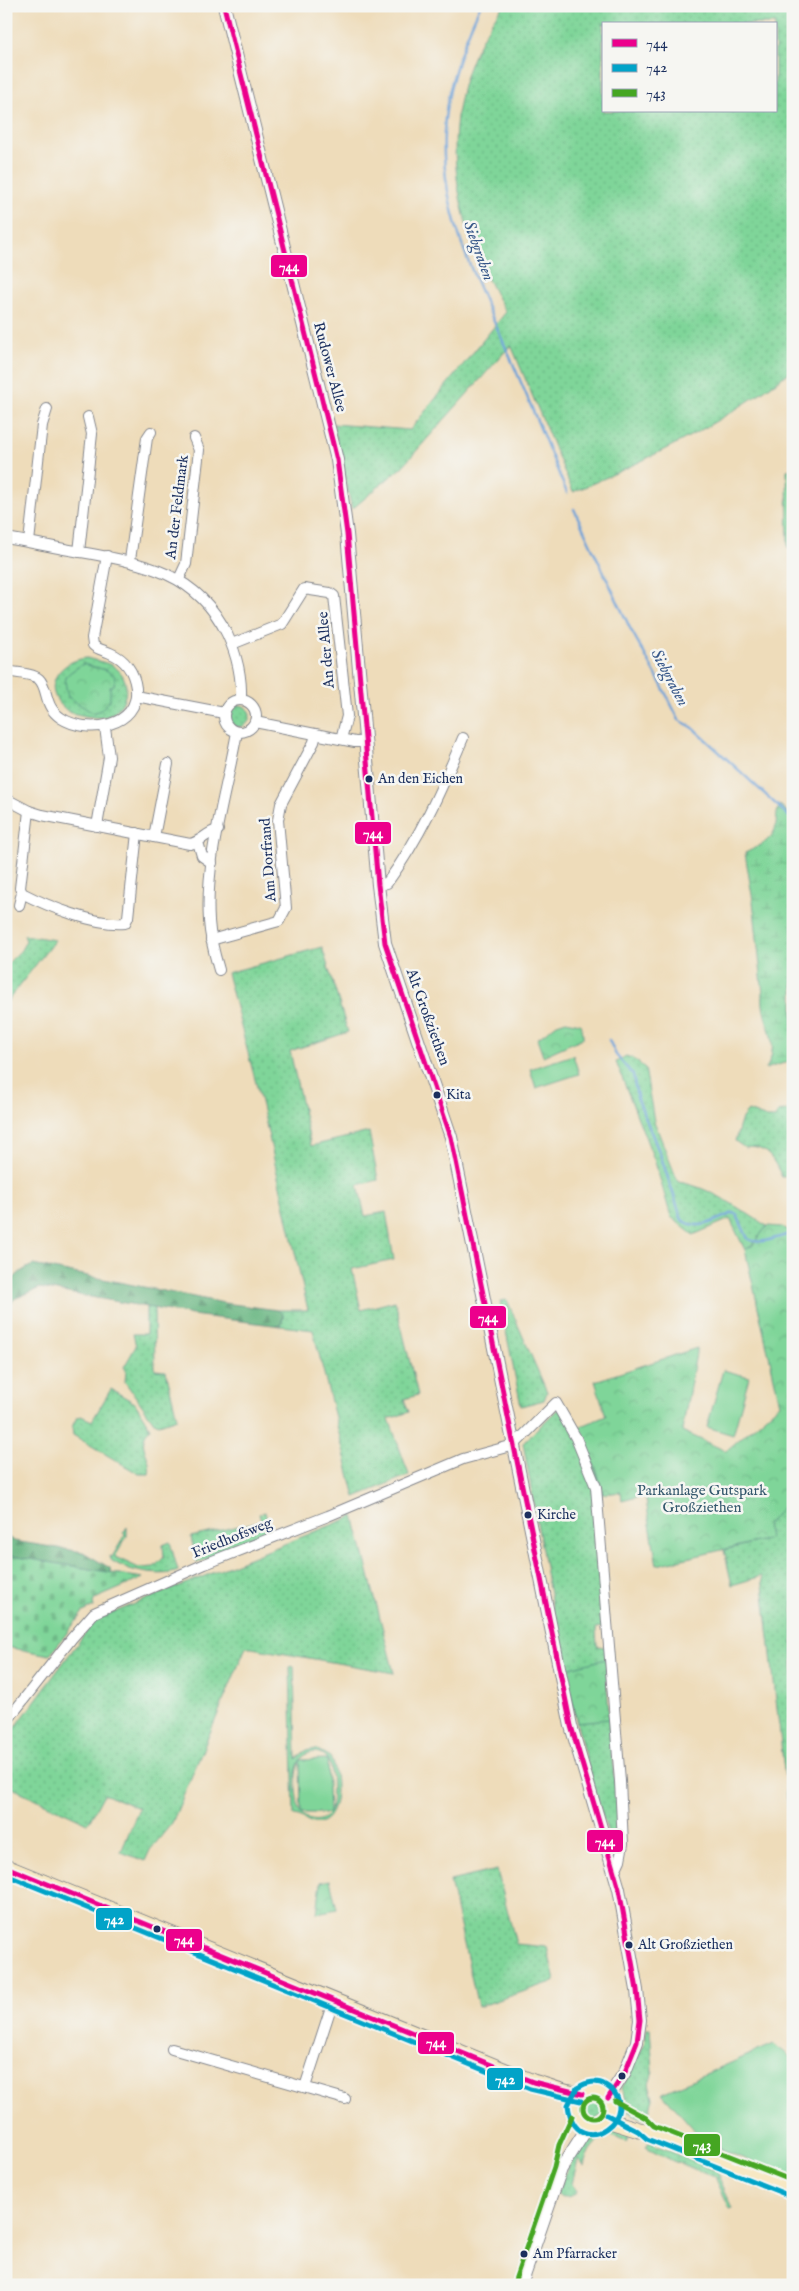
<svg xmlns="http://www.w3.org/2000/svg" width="799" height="2291" viewBox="0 0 799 2291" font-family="'IM FELL English',serif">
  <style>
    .grass { fill: url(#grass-dots); stroke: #4d827c; fill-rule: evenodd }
    .forest { fill: url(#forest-firs); stroke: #417270 }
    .wetland { fill: url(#wetland-marsh); stroke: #4d827c }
    .cemetery { fill: url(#cemetery-stones); stroke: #4d827c }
    .park { fill: url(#park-crowns); stroke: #4d827c }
    .pitch { fill: #7fd599; stroke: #4d827c; fill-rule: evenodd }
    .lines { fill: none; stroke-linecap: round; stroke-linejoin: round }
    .stream { stroke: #6ba1d8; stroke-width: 2.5 }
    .minor-casing { stroke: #84868c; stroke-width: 12 }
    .tertiary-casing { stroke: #84868c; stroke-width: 14 }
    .secondary-casing { stroke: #84868c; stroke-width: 17 }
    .minor { stroke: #fff; stroke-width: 10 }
    .tertiary { stroke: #fff; stroke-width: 12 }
    .secondary { stroke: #f7e8c3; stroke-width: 15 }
    .bus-1-casing { stroke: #f6f6f2; stroke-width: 9 }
    .bus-2-casing { stroke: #f6f6f2; stroke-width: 9 }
    .bus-3-casing { stroke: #f6f6f2; stroke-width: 9 }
    .bus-1 { stroke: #ec008c; stroke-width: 5 }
    .bus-2 { stroke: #01a3c8; stroke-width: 5 }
    .bus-3 { stroke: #45a622; stroke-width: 5 }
    .bus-dot { fill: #1b2f5e; stroke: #f6f6f2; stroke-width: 2 }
    .labels { text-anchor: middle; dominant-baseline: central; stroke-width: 5; stroke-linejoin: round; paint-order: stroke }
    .bus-label { font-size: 14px; fill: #1b2f5e; stroke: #f6f6f2; text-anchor: start }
    .street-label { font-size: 15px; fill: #1b2f5e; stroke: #f6f6f2 }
    .park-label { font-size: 15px; fill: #34586d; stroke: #f6f6f2 }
    .water-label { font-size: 16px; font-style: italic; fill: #375789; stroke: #f6f6f2 }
    .line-badge { stroke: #f6f6f2; stroke-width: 2 }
    .badge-label { font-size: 14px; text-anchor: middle; font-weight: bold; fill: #fff }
  </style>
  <defs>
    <pattern id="grass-dots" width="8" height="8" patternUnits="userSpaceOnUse" patternTransform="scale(1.25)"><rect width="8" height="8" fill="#7fd599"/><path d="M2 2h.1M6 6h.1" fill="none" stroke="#6db786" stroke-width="1.8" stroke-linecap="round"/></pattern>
    <pattern id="forest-firs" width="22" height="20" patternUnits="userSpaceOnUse" patternTransform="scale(1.25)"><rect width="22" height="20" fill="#67b681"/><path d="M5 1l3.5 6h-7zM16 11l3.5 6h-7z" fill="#54946d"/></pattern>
    <pattern id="wetland-marsh" width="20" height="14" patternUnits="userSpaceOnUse" patternTransform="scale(1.25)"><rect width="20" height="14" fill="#7fd599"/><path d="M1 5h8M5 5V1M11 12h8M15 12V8" fill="none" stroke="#6db786"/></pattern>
    <pattern id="cemetery-stones" width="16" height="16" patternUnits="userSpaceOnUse" patternTransform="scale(1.25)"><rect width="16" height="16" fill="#7fd599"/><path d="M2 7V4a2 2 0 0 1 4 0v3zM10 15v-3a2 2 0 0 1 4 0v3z" fill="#6db786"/></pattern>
    <pattern id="park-crowns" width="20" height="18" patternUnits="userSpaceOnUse" patternTransform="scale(1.25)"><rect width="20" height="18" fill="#7fd599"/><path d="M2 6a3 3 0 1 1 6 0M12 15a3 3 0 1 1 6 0" fill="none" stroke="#6db786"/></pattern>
  </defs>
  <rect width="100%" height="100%" fill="#f6f6f2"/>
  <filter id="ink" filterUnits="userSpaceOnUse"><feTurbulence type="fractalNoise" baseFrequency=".02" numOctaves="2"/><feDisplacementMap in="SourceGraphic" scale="10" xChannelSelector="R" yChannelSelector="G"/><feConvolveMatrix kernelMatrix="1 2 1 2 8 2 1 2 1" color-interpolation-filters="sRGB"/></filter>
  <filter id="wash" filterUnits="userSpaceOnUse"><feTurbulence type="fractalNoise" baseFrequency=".0096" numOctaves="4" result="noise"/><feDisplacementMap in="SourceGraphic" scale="20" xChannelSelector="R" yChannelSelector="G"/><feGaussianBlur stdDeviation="1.12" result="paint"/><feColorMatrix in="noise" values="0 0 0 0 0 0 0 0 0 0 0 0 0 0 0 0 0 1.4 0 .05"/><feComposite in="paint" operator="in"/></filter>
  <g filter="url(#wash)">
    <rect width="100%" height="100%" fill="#eedcba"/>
    <g class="grass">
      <path d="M503,6H793V369C727,421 650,459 573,492L511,345L402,467L352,509L333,424L410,430L506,312C447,216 431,100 503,6ZM603,24H775V111H603Z"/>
      <path d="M87,658C96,661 108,662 116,668C133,681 127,708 108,716C101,719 93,717 85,716C78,714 69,714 64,708C40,687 60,660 87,658Z"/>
      <circle cx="239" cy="716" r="11"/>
      <polygon points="24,935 55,940 6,1003 6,965 21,950 26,941"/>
      <polygon points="322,947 348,1032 290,1051 311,1146 369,1132 378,1180 358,1185 365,1216 386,1212 394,1260 352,1269 361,1310 395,1301 418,1395 404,1399 409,1412 389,1419 409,1475 355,1497 313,1330 281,1326 283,1315 278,1310 308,1310 262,1106 227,973"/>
      <path d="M626,1056L632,1058L645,1068L654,1121L678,1182C711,1187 739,1209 767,1226L752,1246L745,1250L730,1219L693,1235L671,1217L655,1162L616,1062Z"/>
      <path d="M791,1110L793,1112V1176L782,1177C774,1160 766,1144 745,1148L735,1141L742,1118L748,1111L767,1118H775L778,1112Z"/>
      <polygon points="507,1300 547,1392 544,1400 521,1406 500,1301"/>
      <polygon points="146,1307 154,1308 155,1370 166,1371 177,1418 159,1424 154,1422 125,1382 126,1370 124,1367 136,1346 133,1334 146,1334"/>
      <path d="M111,1389L135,1403L150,1428C134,1446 153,1455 149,1474H139L73,1435L72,1427L77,1417L81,1416L92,1421Z"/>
      <path d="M562,1405C580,1433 594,1461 603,1494L592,1502L605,1627L596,1628L597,1646L606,1647C606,1680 608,1714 611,1747C612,1767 623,1833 616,1847H613C567,1717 548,1579 523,1443Z"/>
      <polygon points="793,1495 793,1850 762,1576 732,1585 724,1550 769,1539 767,1525"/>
      <polygon points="265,1512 269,1526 267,1534 197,1563 191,1537 261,1521 259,1514"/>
      <polygon points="354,1516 394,1673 246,1647 172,1823 150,1850 145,1861 121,1852 139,1808 104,1794 88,1823 6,1785 6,1740 95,1620"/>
      <path d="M127,1527V1536L115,1557L139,1568L154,1567L164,1557L163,1545L170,1542L178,1571C161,1578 125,1571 111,1560L110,1556L112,1557L125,1535L123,1533Z"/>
      <polygon points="497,1870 516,1944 547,1947 555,1981 478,2007 450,1881"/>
      <polygon points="647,2028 650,2028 653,2071 649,2083 653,2099 646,2120 627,2111 625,2096 622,2088 644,2045"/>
      <polygon points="600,2097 605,2104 605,2113 595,2121 582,2114 584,2099"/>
      <path d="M618,2130L630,2134L626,2142L612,2136C596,2138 587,2151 584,2166L578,2159L572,2184L577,2191C574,2197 566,2198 560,2196L557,2193L580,2143Z"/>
      <polygon points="649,2142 716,2171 733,2208 730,2209 715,2177 673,2161 646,2147"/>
    </g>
    <g class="forest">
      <path d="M33,1265L224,1303L278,1310L283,1315L281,1326L192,1315L40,1288L14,1299L6,1312C6,1288 10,1275 33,1265Z"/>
      <polygon points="6,1536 14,1541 83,1552 110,1568 112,1573 6,1555"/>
    </g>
    <path class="wetland" d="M780,805L793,817V1060L766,1069C783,1039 760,1023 763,994L753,901L745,853C757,847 775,840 776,824C777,815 776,813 780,805Z"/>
    <polygon class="cemetery" points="6,1555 143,1578 95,1599 93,1603 94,1607 83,1612 50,1655 6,1647"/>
    <g class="park">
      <path d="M83,664L106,670L115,676L114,685L110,687V700L101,710L93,713L68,697C63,675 64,676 83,664Z"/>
      <polygon points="566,1021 580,1024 583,1032 583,1038 543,1056 537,1039 557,1024"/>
      <polygon points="767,1226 782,1227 793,1232 793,1495 767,1525 769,1539 657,1565 645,1495 622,1501 621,1492 603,1494 597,1471 577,1428 606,1416 595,1381 697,1348 682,1431 726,1451 780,1404 745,1250 752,1246"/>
      <polygon points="606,1659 609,1719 577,1722 565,1669"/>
      <polygon points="330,1880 337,1909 317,1913 321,1882"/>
    </g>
    <g class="pitch">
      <polygon points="793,469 793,546 788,548 787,470"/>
      <polygon points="573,1055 579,1074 536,1088 530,1069"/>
      <polygon points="723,1370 749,1377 733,1435 707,1427"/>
      <path d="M294,1666L296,1759L305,1751L316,1749L330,1757C338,1773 341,1818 319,1823C308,1825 303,1815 294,1815L290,1667ZM315,1752C321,1753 325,1755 328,1761C333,1769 333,1804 329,1813L327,1759L300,1760L301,1813H329C320,1825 305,1822 299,1809C295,1791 290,1753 315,1752Z"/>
      <polygon points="774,2044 793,2059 793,2179 706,2143 662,2093"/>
    </g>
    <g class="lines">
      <g class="stream">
        <path d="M480,6C462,45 445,90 444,133C440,214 478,285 510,357C530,402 548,448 567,493"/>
        <polyline points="574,509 630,628 660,682 679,720 692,727 793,820"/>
        <path d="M609,1040L616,1055L633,1075L637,1097L660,1154L682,1220C700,1232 714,1220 733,1213L737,1215L748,1239C760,1246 781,1236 793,1233"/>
      </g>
    </g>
  </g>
  <g filter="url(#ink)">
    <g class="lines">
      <g class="minor-casing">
        <g id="minor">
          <path d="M6,538C31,542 56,548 81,552C143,563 197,572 227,634C237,655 242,676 241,700"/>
          <polyline points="29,542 42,425 47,409"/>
          <polyline points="79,552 92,434 88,417"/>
          <polyline points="130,560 147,438 151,432"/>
          <polyline points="179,579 186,564 199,450 194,438"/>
          <polyline points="232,644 282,624 304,589 330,593 334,596 347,716 341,739"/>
          <path d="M6,671C15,673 32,673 39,679C49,689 43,706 61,718C87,735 140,727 136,688C134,672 125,659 110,653C104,650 98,650 93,645L92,638L107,556"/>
          <polyline points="136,696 224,713"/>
          <circle cx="240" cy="716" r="16"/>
          <polyline points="255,722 355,742 366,742"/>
          <path d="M6,799L29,811L42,815L190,844C201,842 207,832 218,830"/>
          <path d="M29,811L20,888L22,893C47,906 97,926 125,923L128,917L137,833"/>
          <polyline points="97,826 109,757 105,727"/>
          <polyline points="154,837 168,764"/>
          <polyline points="198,842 202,856 212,863"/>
          <path d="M378,885L387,883C420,838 441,790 463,738"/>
          <polyline points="19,905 22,893"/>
          <polyline points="211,940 279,921 286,908 278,820 281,804 314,742 316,734"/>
          <path d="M219,970C214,953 210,938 209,921C205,858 226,794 237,732"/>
          <polyline points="6,1722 72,1638 94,1613 205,1564 328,1516 463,1459 514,1445 556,1403 576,1438 596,1487 620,1781 623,1844 620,1860 614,1873"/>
          <polyline points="172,2049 345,2099"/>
          <polyline points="305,2087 333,2001"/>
        </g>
      </g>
      <g class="tertiary-casing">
        <g id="tertiary">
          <polyline points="224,6 337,460 347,534 378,885 385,943 451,1137 571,1726 619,1889 637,1990 640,2020 637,2042 625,2072 608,2098"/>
          <polyline points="521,2285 561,2169 589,2125"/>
        </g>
      </g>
      <g class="secondary-casing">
        <g id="secondary">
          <path d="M6,1867L533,2082C546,2085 558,2091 570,2093C584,2095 609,2082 611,2106C612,2113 608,2118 603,2123L589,2125L579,2119L575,2106L582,2094"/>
          <polyline points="607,2120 639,2130 650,2132 793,2189"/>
        </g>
      </g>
      <use href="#minor" class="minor"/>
      <use href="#tertiary" class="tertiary"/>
      <use href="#secondary" class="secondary"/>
      <g class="bus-1-casing">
        <g id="bus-1">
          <polyline points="224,6 337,460 347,534 378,885 385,943 451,1137 571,1726 619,1889 637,1990 640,2020 637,2042 625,2072 608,2098"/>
          <polyline points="6,1867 533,2082 582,2094"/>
        </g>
      </g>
      <g class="bus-2-casing">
        <g id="bus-2">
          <polyline points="6,1875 530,2089 581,2101"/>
          <path d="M577,2088L568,2105C576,2168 649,2111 605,2085C597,2080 586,2082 579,2087"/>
          <polyline points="607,2115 638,2131 647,2139 790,2196"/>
        </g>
      </g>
      <g class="bus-3-casing">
        <g id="bus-3">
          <circle cx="593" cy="2108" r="10"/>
          <polyline points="615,2101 646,2118 654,2126 793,2181"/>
          <polyline points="514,2283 554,2167 559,2145 572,2116"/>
        </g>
      </g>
      <use href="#bus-1" class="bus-1"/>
      <use href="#bus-2" class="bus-2"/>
      <use href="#bus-3" class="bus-3"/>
    </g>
  </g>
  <g class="bus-dot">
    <circle cx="369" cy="779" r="4.5"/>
    <circle cx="437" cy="1095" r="4.5"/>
    <circle cx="528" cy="1515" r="4.5"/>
    <circle cx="157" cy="1929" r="4.5"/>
    <circle cx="629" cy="1945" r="4.5"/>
    <circle cx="622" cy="2076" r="4.5"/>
    <circle cx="524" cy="2254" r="4.5"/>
  </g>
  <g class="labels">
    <g class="bus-label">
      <text x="378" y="779">An den Eichen</text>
      <text x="446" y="1095">Kita</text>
      <text x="537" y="1515">Kirche</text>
      <text x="638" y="1945">Alt Großziethen</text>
      <text x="533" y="2254">Am Pfarracker</text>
    </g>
    <g class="street-label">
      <text transform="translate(330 367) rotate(75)">Rudower Allee</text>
      <text transform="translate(177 507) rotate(-83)">An der Feldmark</text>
      <text transform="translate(326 650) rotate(-95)">An der Allee</text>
      <text transform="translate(268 860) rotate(-94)">Am Dorfrand</text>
      <text transform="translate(428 1017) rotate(70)">Alt Großziethen</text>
      <text transform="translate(232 1538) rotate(-22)">Friedhofsweg</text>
    </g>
    <g class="park-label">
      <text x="702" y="1490">Parkanlage Gutspark<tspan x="702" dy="17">Großziethen</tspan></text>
    </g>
    <g class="water-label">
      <text transform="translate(478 251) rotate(70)">Siebgraben</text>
      <text transform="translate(669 678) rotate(62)">Siebgraben</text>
    </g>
  </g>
  <g class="line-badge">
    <rect x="270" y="254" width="38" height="24" rx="5" fill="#ec008c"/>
    <rect x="354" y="821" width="38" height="24" rx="5" fill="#ec008c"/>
    <rect x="469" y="1305" width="38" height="24" rx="5" fill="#ec008c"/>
    <rect x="586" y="1829" width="38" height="24" rx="5" fill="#ec008c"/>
    <rect x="95" y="1907" width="38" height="24" rx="5" fill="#01a3c8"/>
    <rect x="165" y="1928" width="38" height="24" rx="5" fill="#ec008c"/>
    <rect x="417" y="2031" width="38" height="24" rx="5" fill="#ec008c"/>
    <rect x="486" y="2067" width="38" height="24" rx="5" fill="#01a3c8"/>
    <rect x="683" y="2133" width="38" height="24" rx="5" fill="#45a622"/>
  </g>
  <g class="badge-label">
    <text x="289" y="271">744</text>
    <text x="373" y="838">744</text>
    <text x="488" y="1322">744</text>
    <text x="605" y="1846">744</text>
    <text x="114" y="1924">742</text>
    <text x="184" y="1944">744</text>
    <text x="436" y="2047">744</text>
    <text x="505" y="2084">742</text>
    <text x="702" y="2150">743</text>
  </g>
  <rect width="799" height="2291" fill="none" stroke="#f6f6f2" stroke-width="25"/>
  <rect x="602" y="22" width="175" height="90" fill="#f6f6f2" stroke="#9ea6b7"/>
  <rect x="612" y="39" width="25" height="8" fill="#ec008c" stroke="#9ea6b7"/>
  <text x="646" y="48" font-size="15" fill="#1b2f5e">744</text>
  <rect x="612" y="64" width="25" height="8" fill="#01a3c8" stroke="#9ea6b7"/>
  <text x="646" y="72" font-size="15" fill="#1b2f5e">742</text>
  <rect x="612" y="89" width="25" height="8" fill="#45a622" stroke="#9ea6b7"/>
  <text x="646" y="98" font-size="15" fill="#1b2f5e">743</text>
</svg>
